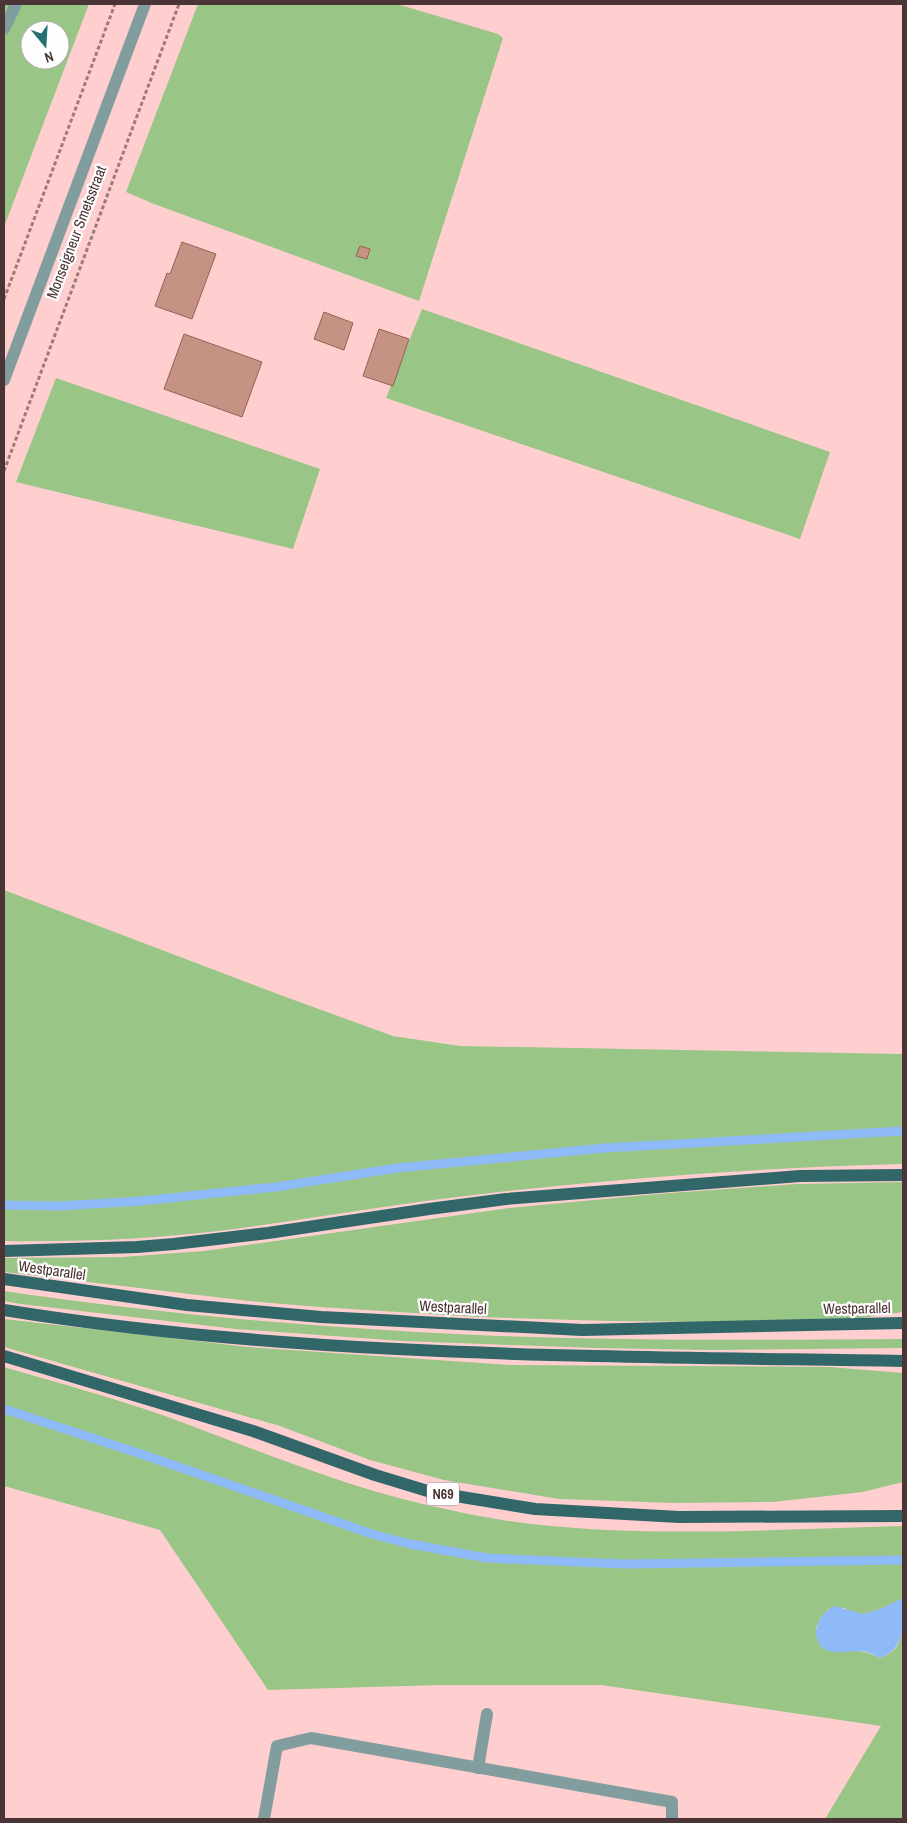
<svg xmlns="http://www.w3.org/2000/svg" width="907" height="1823" viewBox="0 0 907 1823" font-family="'Archivo Narrow',sans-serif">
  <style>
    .green { fill: #99c587; fill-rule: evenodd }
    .water { fill: #8ebaf7 }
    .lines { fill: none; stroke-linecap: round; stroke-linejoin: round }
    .stream { stroke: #8ebaf7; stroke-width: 9 }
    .building { fill: #c69283; stroke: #936254 }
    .path { stroke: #9d7b7c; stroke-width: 3; stroke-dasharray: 4 2.5; stroke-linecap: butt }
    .lane { stroke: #829d9d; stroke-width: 12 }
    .street { stroke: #829d9d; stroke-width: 12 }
    .primary { stroke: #316768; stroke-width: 12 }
    .labels { text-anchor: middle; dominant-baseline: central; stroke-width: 4.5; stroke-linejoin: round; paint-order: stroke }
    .shield { fill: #fefefe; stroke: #817171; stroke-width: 1 }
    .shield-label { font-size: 14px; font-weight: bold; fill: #4b3435 }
    .street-label { font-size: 15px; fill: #4b3435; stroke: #fefefe }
  </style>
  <rect width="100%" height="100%" fill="#ffcfd0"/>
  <g class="green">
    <path d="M4,4H89L4,227ZM30,30H60V60H30Z"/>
    <polygon points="198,4 397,4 498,34 503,38 419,301 154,204 126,192"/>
    <polygon points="422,309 830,452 800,539 386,398"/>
    <polygon points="56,378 320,469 293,549 16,482"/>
    <path d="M4,890L283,996L393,1036L460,1046L903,1054V1164C746,1168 589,1180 433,1200C367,1209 301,1220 235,1229C158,1239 81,1242 4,1241Z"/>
    <polygon points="903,1182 903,1312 847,1320 705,1322 610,1321 478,1317 319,1307 249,1301 4,1272 4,1258 122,1257 204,1251 509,1208 657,1194 797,1184"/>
    <path d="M4,1291C160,1314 319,1328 477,1335C619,1341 761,1340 903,1339V1348L711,1350L596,1348L402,1341L236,1329L21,1304L4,1301Z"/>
    <polygon points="4,1319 248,1347 511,1365 830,1367 903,1373 903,1482 863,1492 773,1502 674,1503 559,1499 444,1480 370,1460 280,1426 4,1347"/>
    <path d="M4,1367C59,1383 114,1398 168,1417C260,1451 353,1491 450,1510C477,1516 505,1521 532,1524C655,1538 780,1529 903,1526V1598L880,1609L863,1614L855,1613L844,1608L828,1609L820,1619L816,1628L835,1652C852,1649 865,1650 880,1658C899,1651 901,1642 903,1623V1819H825L881,1726L601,1685H441L268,1690L160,1530L4,1486Z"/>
  </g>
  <path class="water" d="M903,1598C903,1623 907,1648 880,1658C874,1655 869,1652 862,1651C847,1650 826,1658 818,1642C816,1637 815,1632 817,1627C819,1618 826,1610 834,1606L863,1614L880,1609Z"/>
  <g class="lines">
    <g class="stream">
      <polyline points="4,1205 59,1206 141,1201 276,1187 397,1168 605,1148 903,1131"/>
      <polyline points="4,1409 147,1456 372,1534 410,1544 487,1558 625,1564 903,1560"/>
    </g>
  </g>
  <g class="building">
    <polygon points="182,242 216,254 192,319 155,306 167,273 170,274"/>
    <polygon points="360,246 370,249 367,259 356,256"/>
    <polygon points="324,312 353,323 344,350 314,339"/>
    <polygon points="379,329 409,339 393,386 363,376"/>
    <polygon points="184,334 262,362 242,417 164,389"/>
  </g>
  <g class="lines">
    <g class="path">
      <polyline points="4,299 115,4"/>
      <polyline points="4,471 179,4"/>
    </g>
    <g class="lane">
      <polyline points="4,29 16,4"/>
      <polyline points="478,1768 487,1714"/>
      <polyline points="264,1819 277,1746 311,1738 672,1802 672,1819"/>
    </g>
    <polyline class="street" points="4,380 145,4"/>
    <g class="primary">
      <polyline points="4,1251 137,1247 174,1244 268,1233 429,1209 506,1199 800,1176 903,1175"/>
      <polyline points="4,1279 187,1305 321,1317 582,1330 903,1323"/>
      <path d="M4,1310C301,1358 603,1356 903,1361"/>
      <polyline points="4,1356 253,1431 375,1475 431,1492 535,1509 679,1517 903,1516"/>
    </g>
  </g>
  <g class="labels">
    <rect class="shield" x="427" y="1482.5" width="32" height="23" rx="4"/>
    <g class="shield-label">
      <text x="443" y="1494">N69</text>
    </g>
    <g class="street-label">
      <text transform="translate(76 232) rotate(-69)">Monseigneur Smetsstraat</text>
      <text transform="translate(52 1270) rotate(8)">Westparallel</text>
      <text transform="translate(453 1307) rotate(3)">Westparallel</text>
      <text transform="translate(857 1308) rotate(-1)">Westparallel</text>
    </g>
  </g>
  <rect width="907" height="1823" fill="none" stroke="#4b3435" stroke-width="10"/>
  <g transform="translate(45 45) rotate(162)"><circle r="24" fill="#fefefe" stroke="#b6adae"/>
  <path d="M0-4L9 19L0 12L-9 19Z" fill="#257071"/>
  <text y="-8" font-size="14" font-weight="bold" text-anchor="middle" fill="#4b3435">N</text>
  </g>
</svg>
